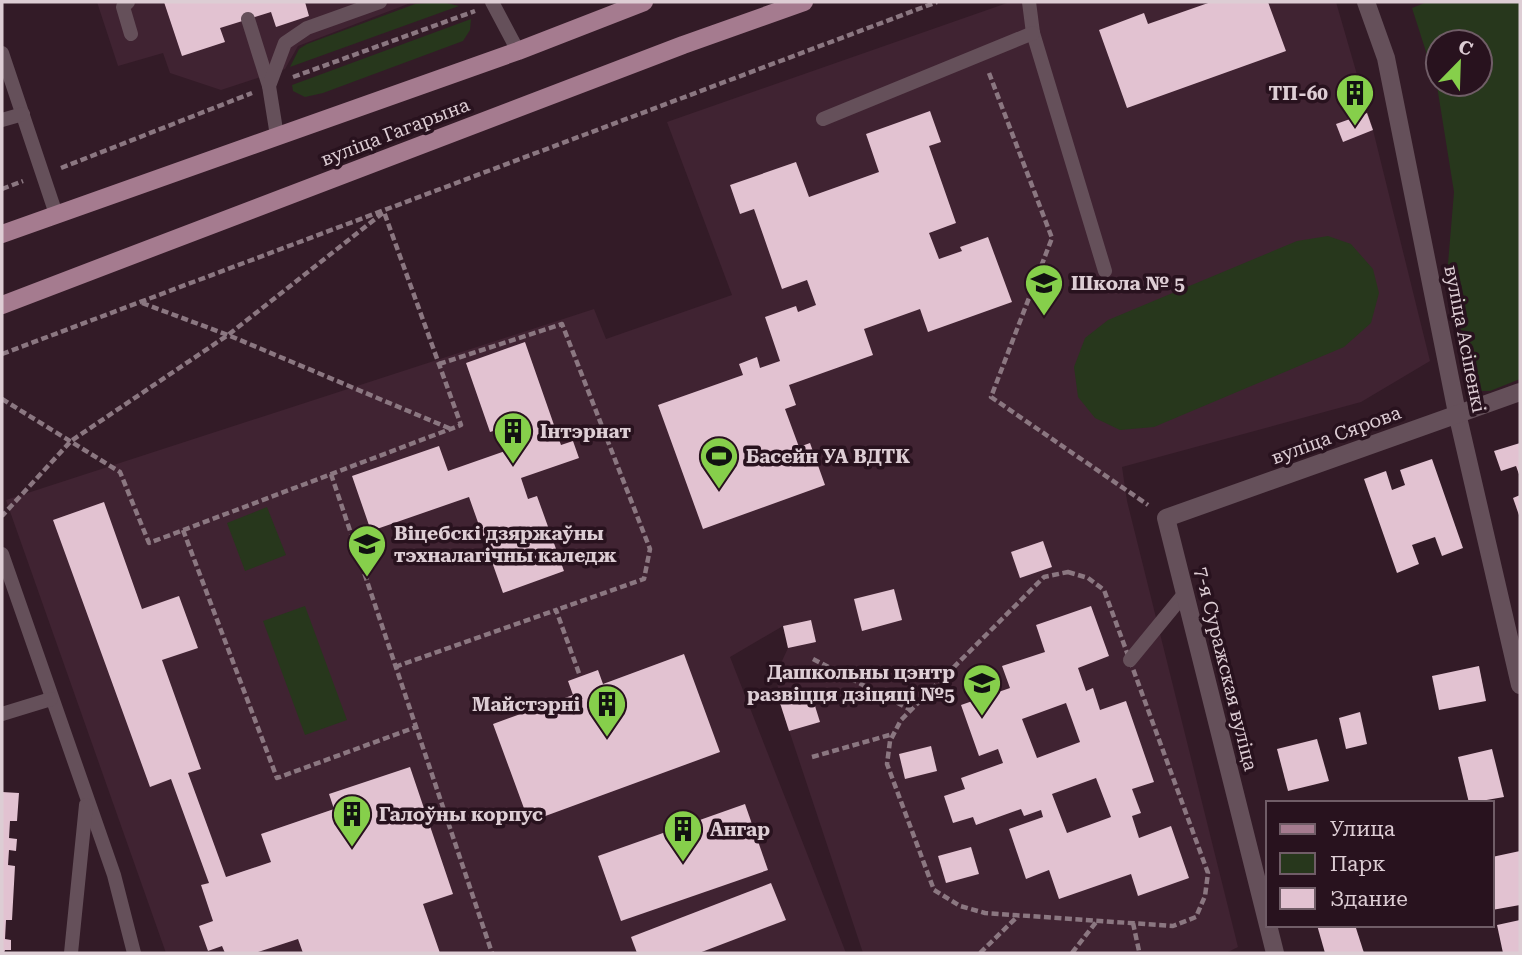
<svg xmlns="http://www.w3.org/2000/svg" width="1522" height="955" viewBox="0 0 1522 955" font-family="'Roboto Serif',serif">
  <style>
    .built { fill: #402332 }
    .green { fill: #27371c; fill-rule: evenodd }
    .building { fill: #e2c2d1; fill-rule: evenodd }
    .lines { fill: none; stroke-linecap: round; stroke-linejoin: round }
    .path { stroke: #8b7781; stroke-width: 4.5; stroke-dasharray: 7 3.5; stroke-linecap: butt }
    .lane { stroke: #65505a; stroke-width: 14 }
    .street { stroke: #65505a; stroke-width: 18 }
    .primary { stroke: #a57b8f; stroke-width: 18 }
    .labels { text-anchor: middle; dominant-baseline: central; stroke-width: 7; stroke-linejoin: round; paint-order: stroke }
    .poi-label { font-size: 19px; font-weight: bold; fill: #ddcdd4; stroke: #28121e; text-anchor: start }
    .street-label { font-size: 19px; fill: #ddcdd4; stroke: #28121e }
  </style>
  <rect width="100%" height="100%" fill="#331b27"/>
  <g class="built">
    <polygon points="97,2 413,2 298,46 285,69 221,90 170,73 163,53 118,66"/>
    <polygon points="1010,2 1336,2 1373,130 1430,361 1361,402 1122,467 1127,501 1238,947 1226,953 863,953 780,703 776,674 788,648 783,626 730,657 846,953 166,953 6,500 594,309 606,339 732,295 667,122"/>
  </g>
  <g class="green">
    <polygon points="442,2 459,6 290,67 299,49 307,44 415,4"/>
    <path d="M1427,2H1520V379L1490,391H1478L1471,382L1448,264L1454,192L1437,86L1412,8ZM1480,42V84H1438V42Z"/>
    <polygon points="471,19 470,30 463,41 323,93 305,97 293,91 292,85"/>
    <polygon points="1328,236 1351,244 1373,269 1379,293 1371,323 1344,347 1154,427 1120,430 1095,418 1078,397 1074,367 1085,338 1108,320 1297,241"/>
    <polygon points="267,507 286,555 245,571 227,523"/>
    <polygon points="305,606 347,720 305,735 263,621"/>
  </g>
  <g class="building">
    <polygon points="164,2 305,2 309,16 276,27 271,12 220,28 225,42 182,56"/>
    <polygon points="1211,2 1268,2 1286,51 1127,108 1099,30 1144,13 1148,24"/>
    <polygon points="930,111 941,142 929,146 956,223 929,233 939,259 962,251 960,247 988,237 1012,302 928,332 920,309 864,329 873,355 789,385 796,405 785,409 799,447 810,443 825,485 703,529 658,405 743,375 739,364 757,357 760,368 780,361 765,317 796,306 798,312 816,305 807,280 782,289 754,209 740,214 730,185 796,162 809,197 879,172 866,134"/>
    <polygon points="1367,113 1373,130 1343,142 1336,124"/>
    <polygon points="525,342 561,445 573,441 579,458 521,478 528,499 537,496 564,571 503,593 469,497 371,531 352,476 439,446 448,471 508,450 500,429 490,432 466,363"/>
    <polygon points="1520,443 1520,477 1516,466 1501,471 1494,451"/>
    <polygon points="1432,459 1463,548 1442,556 1435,537 1412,545 1419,564 1397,573 1364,479 1386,471 1392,490 1405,485 1400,470"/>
    <polygon points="1520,495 1520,518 1513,498"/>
    <polygon points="104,502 142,609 179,596 198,648 162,660 201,769 188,773 226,877 271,862 261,834 334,809 329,794 410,767 453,894 423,904 440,953 303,953 298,939 255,953 225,953 222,946 208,951 199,926 213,921 201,885 209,883 171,779 150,787 53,520"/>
    <polygon points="1043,541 1052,567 1020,578 1011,552"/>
    <polygon points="894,589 902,620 862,631 854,599"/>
    <path d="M1091,606L1109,656L1078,668L1086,691L1093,688L1100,710L1126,701L1154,782L1132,789L1141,813L1132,816L1139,838L1171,826L1189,878L1138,896L1131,874L1059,899L1049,870L1026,879L1009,829L1043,817L1041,810L1024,816L1021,809L976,825L973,817L953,823L944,796L965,789L961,778L1003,763L998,749L979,756L961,705L1010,688L1002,666L1045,652L1036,625ZM1066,703L1080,742L1037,758L1022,719ZM1096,778L1111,817L1067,833L1052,794Z"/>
    <polygon points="811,620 816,642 788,648 783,626"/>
    <polygon points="684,654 720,752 529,822 493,724 573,695 568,681 598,670 603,684"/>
    <polygon points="1479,666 1486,701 1439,710 1432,676"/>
    <polygon points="811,693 820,722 789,731 780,703"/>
    <polygon points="1360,712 1367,744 1346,749 1339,718"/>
    <polygon points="1317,739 1329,781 1288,791 1277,749"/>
    <polygon points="931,746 937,771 905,779 899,754"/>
    <polygon points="1492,749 1504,797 1469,803 1458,757"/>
    <polygon points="2,792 19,793 17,821 10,821 9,838 17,839 16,851 9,850 8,865 15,866 12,920 6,920 5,939 11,940 11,950 5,950 4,953 2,953"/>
    <polygon points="745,804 768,870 621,921 598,856"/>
    <polygon points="971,847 979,874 946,883 938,856"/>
    <polygon points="1520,851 1520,905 1492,910 1492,857"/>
    <polygon points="771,883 786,920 699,953 637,953 631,937"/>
    <polygon points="1520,920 1520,953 1503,953 1497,925"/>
    <polygon points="1317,925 1355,925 1364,953 1325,953"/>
  </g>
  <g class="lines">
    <g class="path">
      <polyline points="989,73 1052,238 991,397 1148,505"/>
      <polyline points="293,77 475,11"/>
      <polyline points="61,168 252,93"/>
      <polyline points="2,189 23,181"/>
      <polyline points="142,303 228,335 451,429"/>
      <polyline points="2,354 937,2"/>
      <polyline points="439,364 562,324 650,549 644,579 556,610"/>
      <polyline points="2,399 120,472 149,543 461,425 384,212 228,335 71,441 2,516"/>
      <polyline points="331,474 492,953"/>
      <polyline points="183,530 277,778 416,727"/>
      <polygon points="1068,572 1088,578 1104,590 1208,873 1205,896 1196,917 1173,926 985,913 960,906 934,890 887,764 890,741 901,720 1044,577"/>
      <polyline points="813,659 911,710"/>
      <polyline points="395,667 556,610 580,676"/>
      <polyline points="812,757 893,734"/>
      <polyline points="1133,923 1139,951"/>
      <polyline points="980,953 1018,916"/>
      <polyline points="1072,953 1097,921"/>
    </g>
    <g class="lane">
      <polyline points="128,2 123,7 131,34"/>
      <polyline points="492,2 518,51"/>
      <polyline points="1029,2 1033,33 1105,271"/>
      <polyline points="248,19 269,86"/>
      <polyline points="2,53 56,214"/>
      <polyline points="823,119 1033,33"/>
      <polyline points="2,120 23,114"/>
      <polyline points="277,136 269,86 285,43 307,28 380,2"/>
      <polyline points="2,554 114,875 134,953"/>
      <polyline points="1130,660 1185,593"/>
      <polyline points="2,714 51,699"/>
      <polyline points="71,953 86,805"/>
    </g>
    <g class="street">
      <polyline points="1366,2 1386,58 1457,413 1520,685"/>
      <polyline points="1275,953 1166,518 1520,392"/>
    </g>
    <g class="primary">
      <polyline points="2,234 518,51 644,2"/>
      <polyline points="2,305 683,45 804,2"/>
    </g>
  </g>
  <defs>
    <g id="building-pin" transform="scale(2.0125)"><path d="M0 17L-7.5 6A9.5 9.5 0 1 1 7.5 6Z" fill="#86cf4b" stroke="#28121e"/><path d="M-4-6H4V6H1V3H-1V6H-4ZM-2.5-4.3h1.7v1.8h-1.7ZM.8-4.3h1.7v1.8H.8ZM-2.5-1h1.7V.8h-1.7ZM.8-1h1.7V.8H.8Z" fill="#111"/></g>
    <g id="school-pin" transform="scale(2.0125)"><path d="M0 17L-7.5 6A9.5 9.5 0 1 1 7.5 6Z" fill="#86cf4b" stroke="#28121e"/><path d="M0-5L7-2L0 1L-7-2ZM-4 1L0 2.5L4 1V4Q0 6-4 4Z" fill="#111"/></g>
    <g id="stadium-pin" transform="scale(2.0125)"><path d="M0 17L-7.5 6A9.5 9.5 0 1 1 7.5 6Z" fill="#86cf4b" stroke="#28121e"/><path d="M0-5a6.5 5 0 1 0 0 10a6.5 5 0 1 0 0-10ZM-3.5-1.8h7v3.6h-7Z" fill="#111"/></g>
    <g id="university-pin" transform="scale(2.0125)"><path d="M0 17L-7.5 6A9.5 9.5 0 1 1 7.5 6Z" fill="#86cf4b" stroke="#28121e"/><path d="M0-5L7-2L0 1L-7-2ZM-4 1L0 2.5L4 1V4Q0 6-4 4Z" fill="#111"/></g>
  </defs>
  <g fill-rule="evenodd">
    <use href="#building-pin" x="1355" y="93"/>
    <use href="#school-pin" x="1044" y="283"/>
    <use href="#building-pin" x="513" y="431"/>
    <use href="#stadium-pin" x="719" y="456"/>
    <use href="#university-pin" x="367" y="544"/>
    <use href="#school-pin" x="982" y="683"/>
    <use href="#building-pin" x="607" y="704"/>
    <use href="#building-pin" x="352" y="814"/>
    <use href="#building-pin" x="683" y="829"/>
  </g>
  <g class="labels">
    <g class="poi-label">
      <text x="1328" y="93" text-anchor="end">ТП-60</text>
      <text x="1071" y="283">Школа № 5</text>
      <text x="540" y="431">Інтэрнат</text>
      <text x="746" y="456">Басейн УА ВДТК</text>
      <text x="394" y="533">Віцебскі дзяржаўны<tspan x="394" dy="22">тэхналагічны каледж</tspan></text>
      <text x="955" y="672" text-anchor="end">Дашкольны цэнтр<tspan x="955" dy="22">развіцця дзіцяці №5</tspan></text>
      <text x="580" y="704" text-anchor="end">Майстэрні</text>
      <text x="379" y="814">Галоўны корпус</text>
      <text x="710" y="829">Ангар</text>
    </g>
    <g class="street-label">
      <text transform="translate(395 132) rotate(-21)">вуліца Гагарына</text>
      <text transform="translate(1465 339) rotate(79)">вуліца Асіпенкі</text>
      <text transform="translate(1336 435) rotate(-20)">вуліца Сярова</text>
      <text transform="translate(1226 669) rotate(76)">7-я Суражская вуліца</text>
    </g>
  </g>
  <rect width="1522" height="955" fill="none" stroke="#ddcdd4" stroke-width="7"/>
  <rect x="1266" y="801" width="228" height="126" fill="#28121e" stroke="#705d67" stroke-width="2"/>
  <rect x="1280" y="824" width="35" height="10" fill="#a57b8f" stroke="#705d67" stroke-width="2"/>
  <text x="1330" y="836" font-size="21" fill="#ddcdd4">Улица</text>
  <rect x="1280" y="853" width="35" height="21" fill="#27371c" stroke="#705d67" stroke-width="2"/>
  <text x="1330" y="871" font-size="21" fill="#ddcdd4">Парк</text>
  <rect x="1280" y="888" width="35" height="21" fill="#e2c2d1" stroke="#705d67" stroke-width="2"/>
  <text x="1330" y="906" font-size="21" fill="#ddcdd4">Здание</text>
  <g transform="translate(1459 63) rotate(23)"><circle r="33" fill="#28121e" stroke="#705d67" stroke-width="2"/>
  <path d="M0-5L12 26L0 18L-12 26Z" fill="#86cf4b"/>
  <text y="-10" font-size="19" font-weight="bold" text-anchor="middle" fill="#ddcdd4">С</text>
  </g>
</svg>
